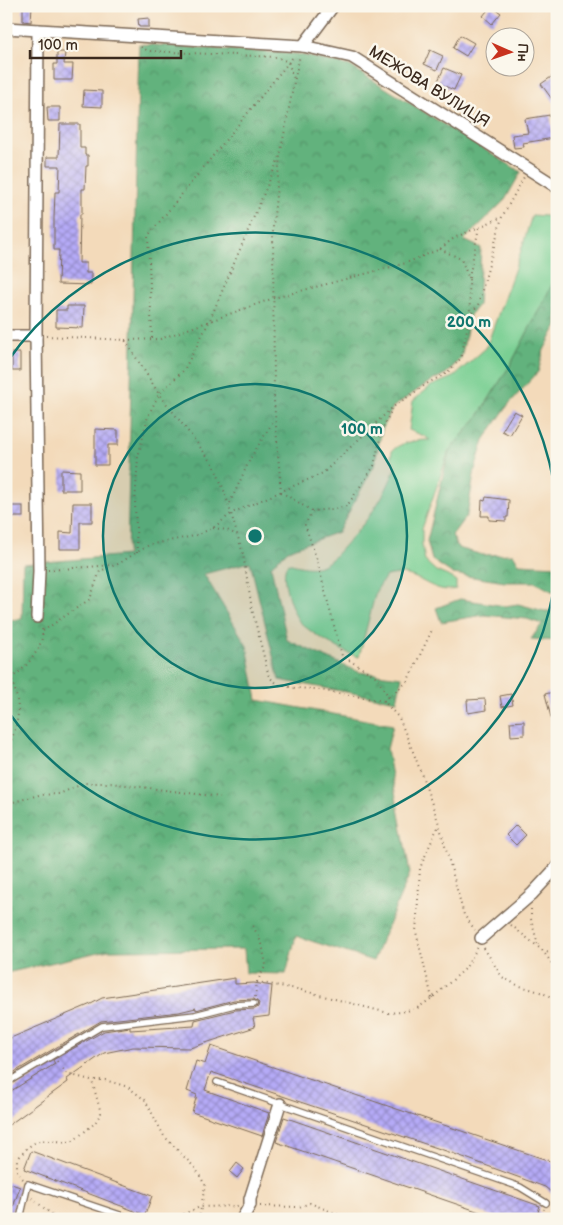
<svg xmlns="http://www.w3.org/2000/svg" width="563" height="1225" viewBox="0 0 563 1225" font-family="'Balsamiq Sans',sans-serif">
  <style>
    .green { fill: #79cf93; stroke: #5a7c58 }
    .forest { fill: url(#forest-crowns); stroke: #4e6e4e }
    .building { fill: url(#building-cross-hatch) }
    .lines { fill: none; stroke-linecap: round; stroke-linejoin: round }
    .lane-casing { stroke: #7b6855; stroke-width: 8 }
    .street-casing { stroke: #7b6855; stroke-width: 14 }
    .path { stroke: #7b6855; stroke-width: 2; stroke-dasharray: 1 4; stroke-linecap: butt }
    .lane { stroke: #fff; stroke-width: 5.5 }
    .street { stroke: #fff; stroke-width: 11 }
    .ring { fill: none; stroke: #0f766e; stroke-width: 2.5 }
    .labels { text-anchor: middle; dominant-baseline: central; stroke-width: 5; stroke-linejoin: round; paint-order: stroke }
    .street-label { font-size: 16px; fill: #3b2a1e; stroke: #fbf7ec }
    .centre { fill: #0f766e; stroke: #fbf7ec; stroke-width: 2.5 }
    .ring-label { font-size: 15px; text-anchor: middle; font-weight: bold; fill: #0f766e; stroke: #fbf7ec; stroke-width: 5; stroke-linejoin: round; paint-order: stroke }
  </style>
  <defs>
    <pattern id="forest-crowns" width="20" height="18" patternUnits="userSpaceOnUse" patternTransform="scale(1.25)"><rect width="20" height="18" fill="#62b27d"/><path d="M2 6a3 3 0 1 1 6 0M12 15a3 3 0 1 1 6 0" fill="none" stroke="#529166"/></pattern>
    <pattern id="building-cross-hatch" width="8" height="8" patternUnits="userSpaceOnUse" patternTransform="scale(1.25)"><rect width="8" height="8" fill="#b5aaf7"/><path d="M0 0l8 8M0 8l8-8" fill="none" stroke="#948bc7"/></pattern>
  </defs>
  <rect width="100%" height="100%" fill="#fbf7ec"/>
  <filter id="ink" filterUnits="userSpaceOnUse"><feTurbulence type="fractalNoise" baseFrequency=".02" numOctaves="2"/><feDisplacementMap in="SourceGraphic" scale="10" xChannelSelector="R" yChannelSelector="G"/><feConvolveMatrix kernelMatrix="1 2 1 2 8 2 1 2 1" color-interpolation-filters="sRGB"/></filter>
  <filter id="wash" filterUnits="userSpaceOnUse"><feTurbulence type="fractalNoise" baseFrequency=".0096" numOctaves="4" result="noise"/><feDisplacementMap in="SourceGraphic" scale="20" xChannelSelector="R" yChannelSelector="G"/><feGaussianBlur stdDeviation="1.12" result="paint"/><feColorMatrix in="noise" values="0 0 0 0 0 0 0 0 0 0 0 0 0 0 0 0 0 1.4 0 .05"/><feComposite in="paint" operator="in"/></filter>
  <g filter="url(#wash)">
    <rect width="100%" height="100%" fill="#f3daba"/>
    <path class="green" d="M532,215L557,217V274L555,280L511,364L477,418L449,451L422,529V544L425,561L436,571L450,577L456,581V589C434,594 422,576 402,574C397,574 391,575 386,576L376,591L359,657C346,654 307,631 299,621C292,612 282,581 285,570C285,567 287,565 288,563C299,566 312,570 323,565C330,562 338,553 343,547C366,523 385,498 396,466L391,457L392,451C400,442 417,440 430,440L424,436L409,430L413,401L431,386L453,377L486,348L520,254Z"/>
    <g class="forest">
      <polygon points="139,44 297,54 350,66 521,172 505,200 464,240 481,248 478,305 470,315 461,358 447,373 428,383 393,407 382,430 374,466 338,532 288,550 271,566 287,640 359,672 402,677 397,701 279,680 250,562 204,574 247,646 257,700 393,725 387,749 410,873 373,961 296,936 286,974 246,973 244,949 108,950 6,973 6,620 22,619 23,564 127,555"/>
      <polygon points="557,275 557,326 544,350 538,372 508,405 484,440 475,469 467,515 452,535 458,548 483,555 513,554 519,564 557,566 557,594 535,582 505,582 453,574 432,560 427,541 449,451 477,418 511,364"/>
      <polygon points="460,599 505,606 518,604 544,611 557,611 557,641 531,639 542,624 527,619 484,615 441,622 436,608"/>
    </g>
    <g id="blocks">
      <g class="building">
        <polygon points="23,6 32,6 31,22 23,21"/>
        <polygon points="491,6 501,13 492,24 483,16"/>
        <polygon points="149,18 149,27 139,27 138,19"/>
        <polygon points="460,35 474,43 466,56 453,48"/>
        <polygon points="430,50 443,56 437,70 424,64"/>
        <polygon points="57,52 65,52 64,64 73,64 72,80 54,80 54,64 57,64"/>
        <polygon points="444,68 461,75 454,90 437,83"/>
        <polygon points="557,73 557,106 541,84"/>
        <polygon points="84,90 102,91 102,107 83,106"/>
        <polygon points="47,107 60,107 60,121 48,121"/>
        <polygon points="550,115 554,138 523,143 524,147 514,148 512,135 528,133 525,119"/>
        <polygon points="60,124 80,124 80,148 85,148 85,155 88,155 88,166 86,166 85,189 82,189 82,214 80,214 79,263 86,263 86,273 91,273 91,285 58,284 59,250 54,250 54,218 55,192 59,192 60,166 47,166 47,157 59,157"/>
        <polygon points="67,306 84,306 83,328 56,327 56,310 67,310"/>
        <rect x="12" y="353" width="8" height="18"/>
        <polygon points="514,411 522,415 510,435 502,431"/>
        <polygon points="95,429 118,430 118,445 108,445 108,465 95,465"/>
        <polygon points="61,470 80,471 80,490 61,490"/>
        <polygon points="486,497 509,500 508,517 506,517 506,521 489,520 489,516 481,516 482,500 485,501"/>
        <polygon points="73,503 92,503 92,522 80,522 80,549 60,549 60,532 72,533"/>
        <rect x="6" y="506" width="17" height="11"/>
        <polygon points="557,691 557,729 554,729 545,694"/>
        <polygon points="511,694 513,705 502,707 500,696"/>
        <polygon points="485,699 486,710 468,713 467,700"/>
        <polygon points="524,721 524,735 511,736 510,722"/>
        <polygon points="516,825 526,835 516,845 506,835"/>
        <polygon points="235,978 235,984 254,983 272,986 269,1016 253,1018 255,1027 190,1048 133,1047 104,1053 67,1079 68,1082 6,1127 6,1094 55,1064 53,1060 104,1031 130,1027 130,1030 194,1026 195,1020 235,1010 255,1009 258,1007 259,1003 254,999 234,1000 196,1010 196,1008 179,1012 101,1021 6,1077 6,1040 91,1004 102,998"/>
        <polygon points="211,1046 550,1161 557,1166 557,1197 545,1187 452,1153 211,1072 205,1090 269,1113 262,1136 192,1112 197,1095 187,1091 196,1061 205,1064"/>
        <polygon points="284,1117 540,1206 538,1212 553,1219 500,1219 276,1142"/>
        <polygon points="31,1151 152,1196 145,1215 24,1169"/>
        <polygon points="237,1163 244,1169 237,1178 230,1172"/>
        <polygon points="6,1182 20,1187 9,1219 6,1219"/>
      </g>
    </g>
  </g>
  <g filter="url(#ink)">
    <use href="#blocks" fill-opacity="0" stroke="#7b6855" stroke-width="1"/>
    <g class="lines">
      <g class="lane-casing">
        <g id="lane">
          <polyline points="217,1082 520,1187 546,1203"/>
          <polyline points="6,1083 102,1026 195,1015 234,1005 254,1004"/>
          <polyline points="20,1219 28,1184 132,1219"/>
        </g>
      </g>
      <g class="street-casing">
        <g id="street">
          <polyline points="6,28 303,46 352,57 557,187"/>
          <polyline points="303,46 333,6"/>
          <polyline points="6,336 36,336"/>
          <polyline points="37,617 39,571 36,336 38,30"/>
          <polyline points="481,938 532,894 557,867"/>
          <polyline points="242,1219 250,1205 250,1199 280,1104"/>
        </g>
      </g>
      <g class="path">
        <polyline points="141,47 148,51 277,57 288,62 294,79"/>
        <polyline points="440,249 461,259 469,279 470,314"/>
        <polyline points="469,278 479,227"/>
        <polyline points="46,336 125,340 159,394 214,465 225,493 243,554 252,609 269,677 279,685 295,688 314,689 384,701 399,718 416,759 439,824 464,915 475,930"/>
        <polyline points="152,338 148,236 293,57"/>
        <polyline points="125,340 160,339 274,298 406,263 440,249 454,238 502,217"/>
        <polyline points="281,492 274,401 273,226 280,156 293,87 300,55"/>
        <polyline points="281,492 312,511 333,509 347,506 374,466 382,430 392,409"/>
        <polyline points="230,503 250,459 274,420"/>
        <polyline points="312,511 305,525 316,557 342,656 375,676 389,697"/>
        <polyline points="213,528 227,530 237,535"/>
        <polyline points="137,553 135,504 138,457 148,416 159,394 184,370 209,322 279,158"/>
        <polyline points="48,570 113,565"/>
        <polyline points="43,631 90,599 100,571 118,564 149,545 194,536 213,528 232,513 323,473 393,407 428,383 447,373 461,358 470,315 478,305 502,217 524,177"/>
        <path d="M6,680C22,675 49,643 41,626"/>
        <polyline points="384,701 407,682 433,628"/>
        <path d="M6,754C19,720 22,714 12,678"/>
        <polyline points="6,808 13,802 39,795 59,794 85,783 110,783 220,797"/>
        <polyline points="531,909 531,919 538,945"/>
        <polyline points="511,925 542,950 551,962 557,979"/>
        <polyline points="253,926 262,944 266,965 257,982"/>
        <polyline points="484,948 502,977 517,985 543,993 557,1002"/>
        <polyline points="542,950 557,954"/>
        <polyline points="255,997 257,982 297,989 388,1013 401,1012 416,1009 432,998 465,969 478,947"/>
        <polyline points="432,998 416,932 420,868 439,824"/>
        <polyline points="57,1061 67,1074 91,1080 105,1080 128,1087 145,1100 164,1136 196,1169 205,1185 199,1219"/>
        <polyline points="557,1108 554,1112 557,1130"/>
        <path d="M23,1179L17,1172V1160C37,1134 41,1141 72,1142L95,1123L101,1113L92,1081"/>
        <polyline points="32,1198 57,1219"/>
        <polyline points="260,1206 299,1207 310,1203 349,1219"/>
        <polyline points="169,1219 177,1217 200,1207 238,1206"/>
        <polyline points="416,1219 421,1215 443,1219"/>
        <polyline points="540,1219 544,1209"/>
      </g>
      <use href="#lane" class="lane"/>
      <use href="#street" class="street"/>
    </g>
  </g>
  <circle cx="255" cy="536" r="152" fill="#0f766e" fill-opacity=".12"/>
  <g class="ring">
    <circle cx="255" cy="536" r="152"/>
    <path d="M557 565A303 303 0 0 1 7 710M7 362A303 303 0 0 1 557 507"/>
  </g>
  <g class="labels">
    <g class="street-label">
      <text transform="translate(429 87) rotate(32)">МЕЖОВА ВУЛИЦЯ</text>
    </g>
  </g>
  <circle cx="255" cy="536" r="8" class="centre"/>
  <g class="ring-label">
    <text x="469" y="327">200 m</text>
    <text x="362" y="434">100 m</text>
  </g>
  <rect width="563" height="1225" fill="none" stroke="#fbf7ec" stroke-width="25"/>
  <g transform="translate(510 52) rotate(92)"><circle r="24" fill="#fbf7ec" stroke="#aea59a"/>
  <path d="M0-4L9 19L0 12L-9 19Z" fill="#c8321e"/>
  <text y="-8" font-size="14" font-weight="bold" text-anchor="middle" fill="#3b2a1e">Пн</text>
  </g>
  <path d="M30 50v8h151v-8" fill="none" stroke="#3b2a1e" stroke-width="2.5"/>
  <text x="38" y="50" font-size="15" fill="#3b2a1e" stroke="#fbf7ec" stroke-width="4" paint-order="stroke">100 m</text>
</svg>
